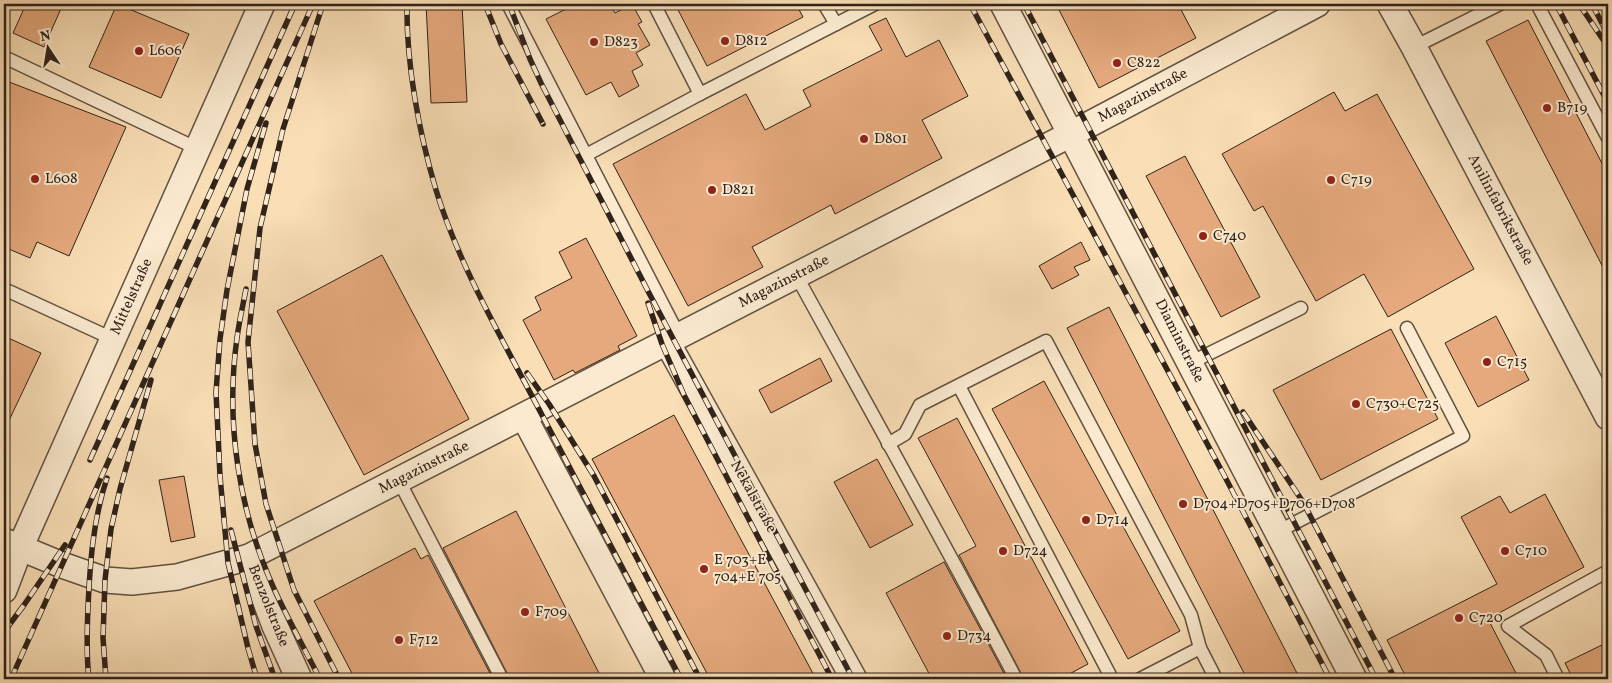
<svg xmlns="http://www.w3.org/2000/svg" width="1612" height="683" viewBox="0 0 1612 683" font-family="Vollkorn,serif">
  <style>
    .building { fill: #e5a97d; stroke: #30231a }
    .lines { fill: none; stroke-linecap: round; stroke-linejoin: round }
    .lane-casing { stroke: #625241; stroke-width: 15 }
    .street-casing { stroke: #625241; stroke-width: 28 }
    .lane { stroke: #fbead0; stroke-width: 12 }
    .street { stroke: #fbead0; stroke-width: 25 }
    .rail-casing { stroke: #30231a; stroke-width: 5.5 }
    .rail { stroke: #fbead0; stroke-width: 4; stroke-dasharray: 11; stroke-linecap: butt }
    .poi-dot { fill: #8f2418; stroke: #fbead0; stroke-width: 2 }
    .labels { text-anchor: middle; dominant-baseline: central; stroke-width: 4; stroke-linejoin: round; paint-order: stroke }
    .poi-label { font-size: 15px; fill: #30231a; stroke: #fbead0; text-anchor: start }
    .street-label { font-size: 15px; fill: #30231a; stroke: #fbead0 }
  </style>
  <rect width="100%" height="100%" fill="#f9deb6"/>
  <filter id="stains"><feTurbulence type="fractalNoise" baseFrequency=".004" numOctaves="4"/><feColorMatrix values="0 0 0 0 .2 0 0 0 0 .09 0 0 0 0 .02 0 0 0 .5 -.17"/></filter>
  <radialGradient id="worn" r=".72"><stop offset=".6" stop-color="#630" stop-opacity="0"/><stop offset="1" stop-color="#630" stop-opacity=".3"/></radialGradient>
  <g class="building">
    <polygon points="26,4 63,4 44,47 13,33"/>
    <polygon points="117,4 189,34 161,98 89,67"/>
    <polygon points="426,4 462,4 467,102 431,103"/>
    <polygon points="576,4 610,4 615,13 632,4 642,22 638,24 650,45 636,53 643,65 632,71 639,86 619,97 611,82 586,95 546,19"/>
    <polygon points="675,4 796,4 803,17 707,66"/>
    <polygon points="1056,4 1178,4 1196,38 1099,88"/>
    <polygon points="886,18 906,57 939,40 968,96 922,120 942,158 835,214 831,205 752,247 763,267 688,306 613,164 746,94 765,130 811,106 803,90 882,50 869,26"/>
    <polygon points="1528,20 1608,175 1608,277 1486,41"/>
    <polygon points="4,80 126,127 69,256 37,242 30,258 4,247"/>
    <polygon points="1334,92 1345,111 1377,94 1474,269 1388,317 1364,274 1316,301 1263,206 1254,211 1222,154"/>
    <polygon points="1185,156 1260,297 1221,317 1146,176"/>
    <polygon points="586,238 637,336 618,346 620,350 575,373 573,370 554,380 523,320 541,310 535,297 572,278 559,252"/>
    <polygon points="1081,242 1090,260 1074,267 1079,275 1052,289 1039,266"/>
    <polygon points="382,255 469,419 364,475 277,311"/>
    <polygon points="1109,307 1300,679 1247,679 1067,328"/>
    <polygon points="1496,316 1529,380 1478,407 1445,343"/>
    <polygon points="1391,329 1438,419 1321,480 1273,390"/>
    <polygon points="4,336 41,353 4,431"/>
    <polygon points="820,358 832,381 771,413 759,390"/>
    <polygon points="1044,381 1180,631 1128,659 992,409"/>
    <polygon points="674,415 816,679 710,679 592,459"/>
    <polygon points="957,418 1088,664 1060,679 1024,679 959,555 976,546 918,438"/>
    <polygon points="877,459 913,525 870,548 834,482"/>
    <polygon points="184,476 195,537 171,542 159,480"/>
    <polygon points="1545,494 1584,567 1488,619 1519,679 1407,679 1387,640 1497,584 1461,517 1500,496 1510,513"/>
    <polygon points="516,511 602,679 510,679 443,548"/>
    <polygon points="415,548 421,559 428,555 493,679 355,679 314,601"/>
    <polygon points="944,562 982,632 1007,679 932,679 886,593"/>
    <polygon points="1608,642 1608,679 1573,679 1565,663"/>
  </g>
  <g class="lines">
    <g class="lane-casing">
      <g id="lane">
        <polyline points="508,4 679,336"/>
        <polyline points="824,4 836,24"/>
        <polyline points="1537,4 1608,138"/>
        <polyline points="1414,47 1500,4"/>
        <polyline points="4,57 198,149"/>
        <polyline points="700,94 875,4"/>
        <polyline points="586,155 700,94 654,4"/>
        <path d="M796,275C870,410 945,544 1016,679"/>
        <polyline points="4,289 113,339"/>
        <polyline points="1190,363 1301,308"/>
        <polyline points="959,386 1112,679"/>
        <polyline points="888,444 905,434 920,405 1046,341 1191,615 1200,648"/>
        <polyline points="399,481 502,679"/>
        <polyline points="1277,532 1463,436 1407,328"/>
        <polyline points="1140,679 1200,648 1216,679"/>
        <polyline points="1558,679 1546,655 1508,626 1608,571"/>
      </g>
    </g>
    <g class="street-casing">
      <g id="street">
        <polyline points="1003,4 1354,679"/>
        <polyline points="1390,4 1414,47 1608,417"/>
        <polyline points="667,342 854,679"/>
        <polyline points="524,417 663,679"/>
        <polyline points="4,541 62,565 105,580 132,582 177,577 249,557 1071,134 1317,4"/>
        <polyline points="249,557 275,626 299,679"/>
        <polyline points="4,590 20,548 262,4"/>
      </g>
    </g>
    <use href="#lane" class="lane"/>
    <use href="#street" class="street"/>
    <g class="rail-casing">
      <g id="rail">
        <polyline points="323,4 283,129 260,228 248,342 255,444 266,504 294,590 339,679"/>
        <path d="M407,4C406,63 419,133 436,190C459,266 505,344 542,415C588,503 634,591 681,679"/>
        <polyline points="485,4 501,44 543,124"/>
        <polyline points="509,4 530,59 541,83 649,293 853,679"/>
        <polyline points="970,4 1224,475 1330,679"/>
        <polyline points="1024,4 1376,679"/>
        <polyline points="1556,4 1608,103"/>
        <polyline points="1579,4 1608,47"/>
        <polyline points="1592,4 1608,35"/>
        <path d="M246,289C243,305 239,322 237,338C225,423 239,513 275,591C289,621 305,650 320,679"/>
        <polyline points="648,303 662,344 684,395 832,679"/>
        <polyline points="527,373 549,404 594,476 700,679"/>
        <polyline points="1243,412 1303,502 1395,679"/>
        <polyline points="90,460 295,4"/>
        <polyline points="231,530 256,626 275,679"/>
        <polyline points="4,632 24,605 65,545"/>
        <polyline points="11,679 313,4"/>
        <path d="M89,679C86,655 87,631 88,607C90,563 93,520 107,478"/>
        <polyline points="106,679 103,638 105,580 111,529 120,489 151,380"/>
        <polyline points="257,679 248,648 228,563 220,476 216,392 220,339 227,290 247,189 266,123"/>
      </g>
    </g>
    <use href="#rail" class="rail"/>
  </g>
  <g class="poi-dot">
    <circle cx="725" cy="41" r="5"/>
    <circle cx="594" cy="42" r="5"/>
    <circle cx="139" cy="51" r="5"/>
    <circle cx="1117" cy="63" r="5"/>
    <circle cx="1547" cy="108" r="5"/>
    <circle cx="864" cy="139" r="5"/>
    <circle cx="35" cy="179" r="5"/>
    <circle cx="1331" cy="180" r="5"/>
    <circle cx="712" cy="190" r="5"/>
    <circle cx="1203" cy="236" r="5"/>
    <circle cx="1487" cy="362" r="5"/>
    <circle cx="1356" cy="404" r="5"/>
    <circle cx="1183" cy="504" r="5"/>
    <circle cx="1086" cy="520" r="5"/>
    <circle cx="1003" cy="551" r="5"/>
    <circle cx="1505" cy="551" r="5"/>
    <circle cx="704" cy="569" r="5"/>
    <circle cx="525" cy="612" r="5"/>
    <circle cx="1459" cy="618" r="5"/>
    <circle cx="947" cy="636" r="5"/>
    <circle cx="399" cy="640" r="5"/>
  </g>
  <g class="labels">
    <g class="poi-label">
      <text x="735" y="41">D812</text>
      <text x="604" y="42">D823</text>
      <text x="149" y="51">L606</text>
      <text x="1127" y="63">C822</text>
      <text x="1557" y="108">B719</text>
      <text x="874" y="139">D801</text>
      <text x="45" y="179">L608</text>
      <text x="1341" y="180">C719</text>
      <text x="722" y="190">D821</text>
      <text x="1213" y="236">C740</text>
      <text x="1497" y="362">C715</text>
      <text x="1366" y="404">C730+C725</text>
      <text x="1193" y="504">D704+D705+D706+D708</text>
      <text x="1096" y="520">D714</text>
      <text x="1013" y="551">D724</text>
      <text x="1515" y="551">C710</text>
      <text x="714" y="560">E 703+E<tspan x="714" dy="17">704+E 705</tspan></text>
      <text x="535" y="612">F709</text>
      <text x="1469" y="618">C720</text>
      <text x="957" y="636">D734</text>
      <text x="409" y="640">F712</text>
    </g>
    <g class="street-label">
      <text transform="translate(1143 96) rotate(-28)">Magazinstraße</text>
      <text transform="translate(1500 210) rotate(62)">Anilinfabrikstraße</text>
      <text transform="translate(784 282) rotate(-27)">Magazinstraße</text>
      <text transform="translate(132 297) rotate(-66)">Mittelstraße</text>
      <text transform="translate(1179 341) rotate(63)">Diaminstraße</text>
      <text transform="translate(424 468) rotate(-27)">Magazinstraße</text>
      <text transform="translate(753 497) rotate(61)">Nekalstraße</text>
      <text transform="translate(268 606) rotate(68)">Benzolstraße</text>
    </g>
  </g>
  <rect width="1612" height="683" fill="none" stroke="#f9deb6" stroke-width="20"/>
  <rect x="5" y="5" width="1602" height="673" fill="none" stroke="#30231a" stroke-width="2.5"/>
  <rect x="10" y="10" width="1592" height="663" fill="none" stroke="#30231a"/>
  <g transform="translate(48 48) rotate(348)" stroke="#fbead0" stroke-width="4" paint-order="stroke">
  <path d="M0-4L9 19L0 12L-9 19Z" fill="#30231a"/>
  <text y="-8" font-size="14" font-weight="bold" text-anchor="middle" fill="#30231a">N</text>
  </g>
  <rect width="100%" height="100%" filter="url(#stains)"/>
  <rect width="100%" height="100%" fill="url(#worn)"/>
</svg>
